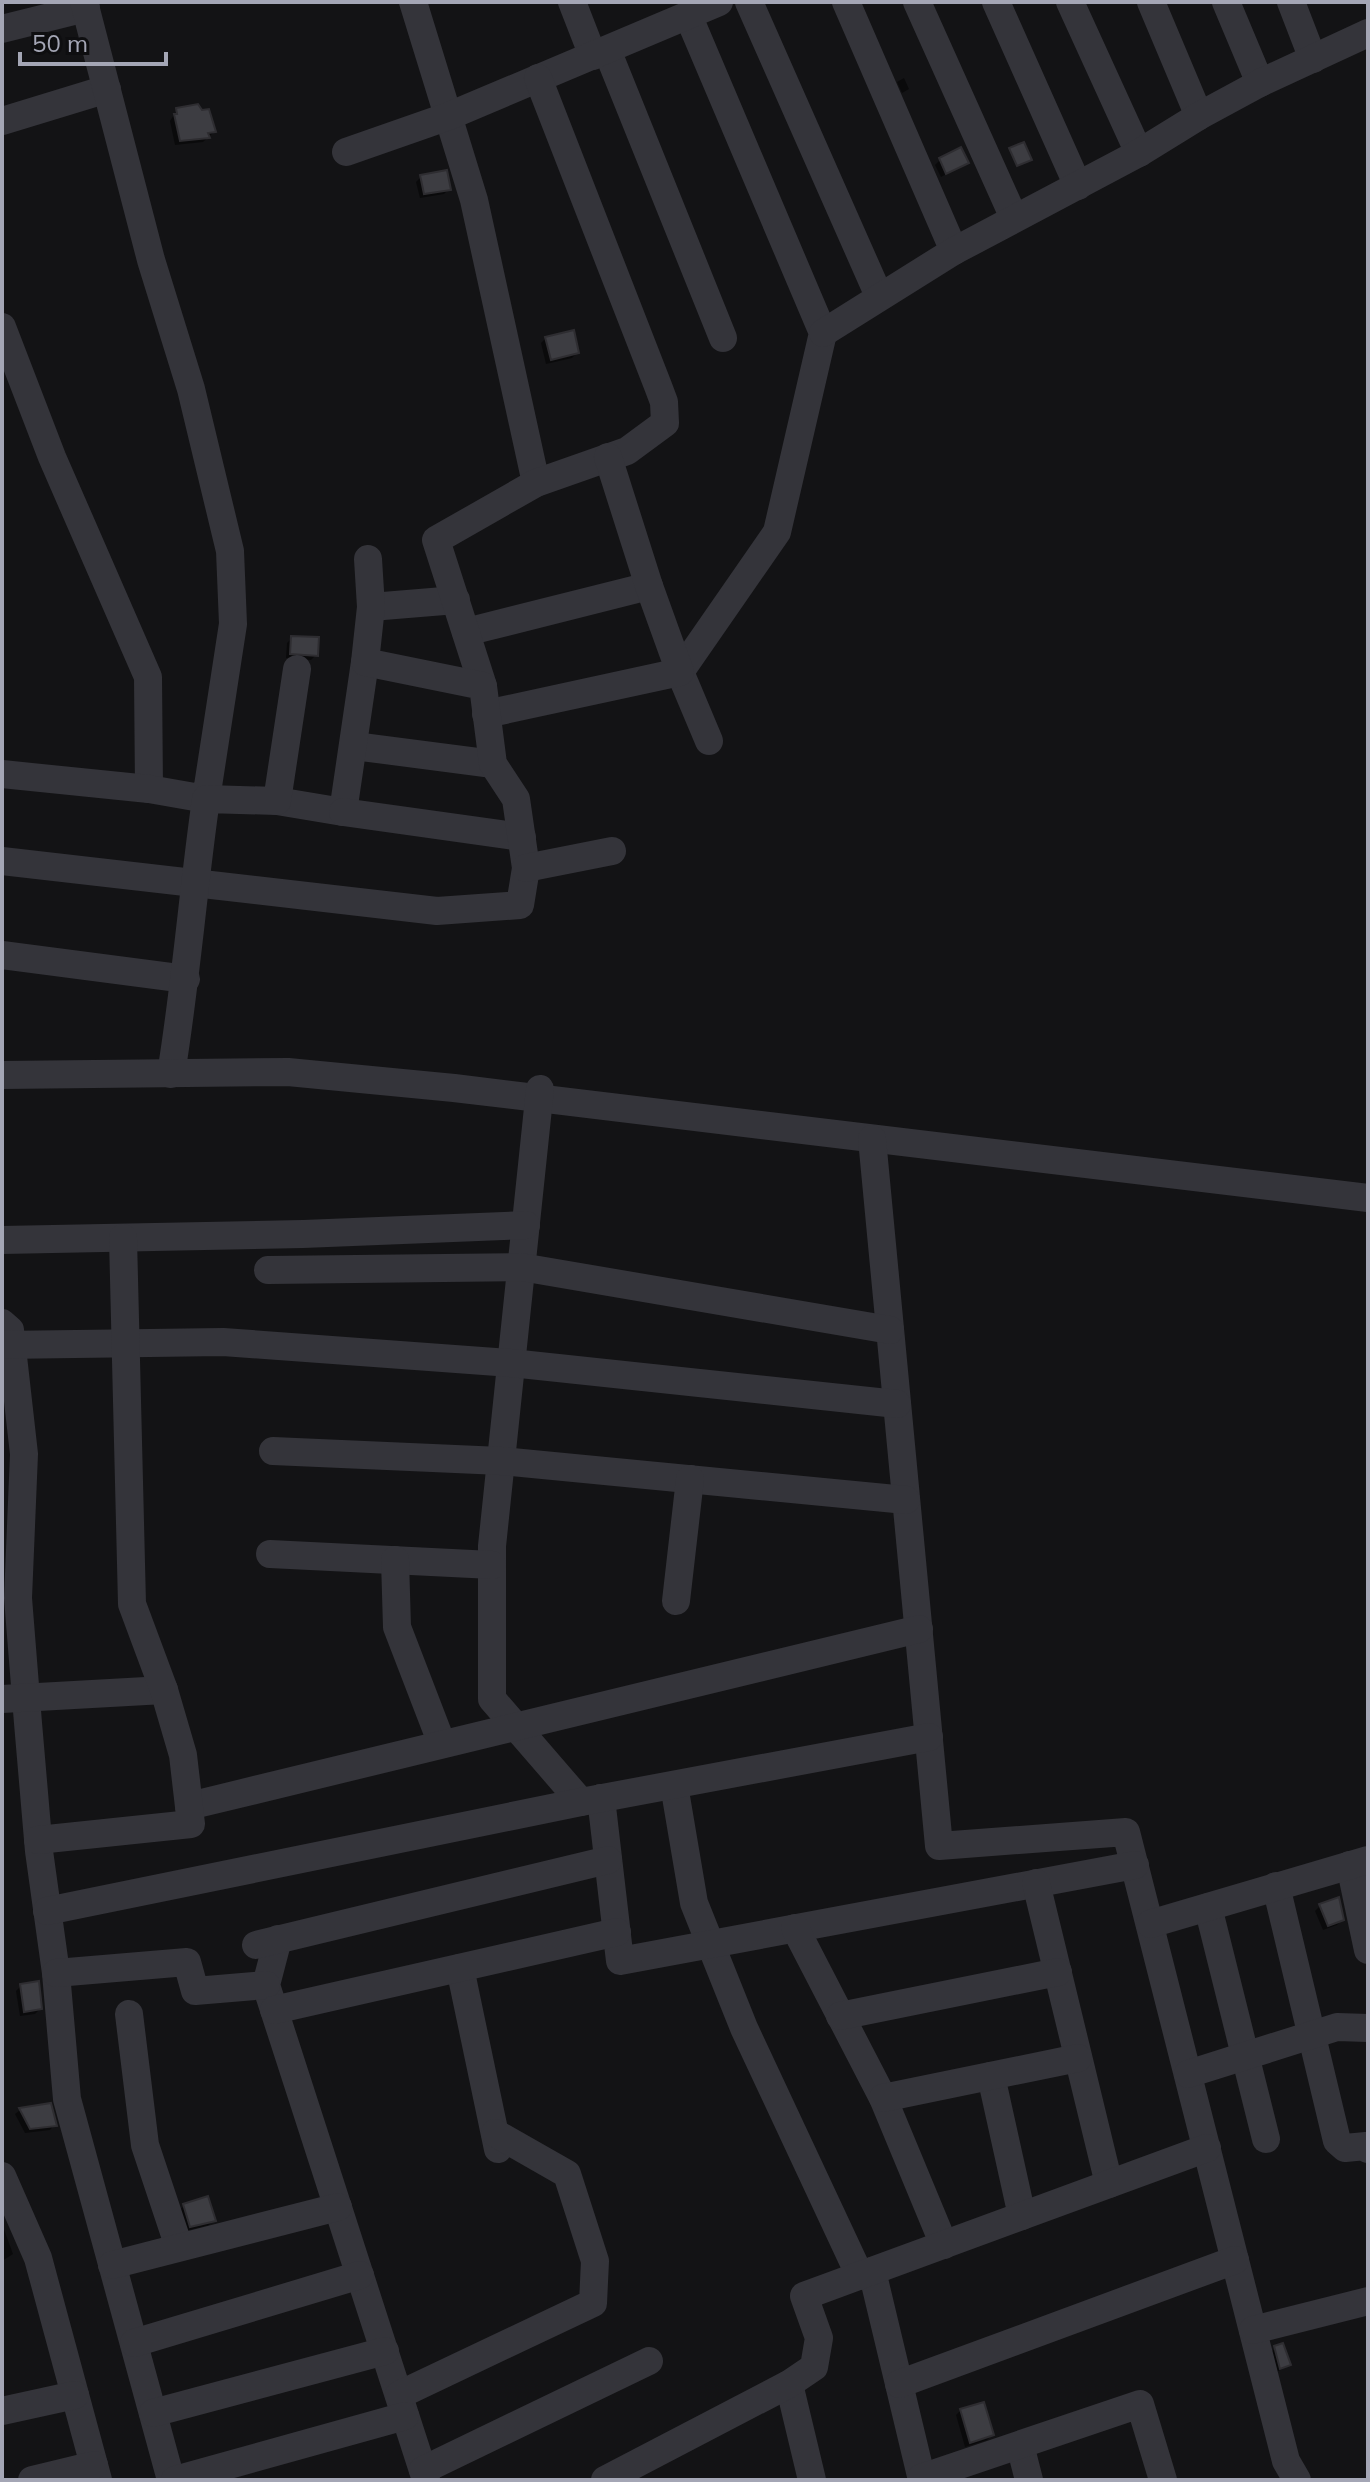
<svg xmlns="http://www.w3.org/2000/svg" width="1370" height="2482" viewBox="0 0 1370 2482" font-family="Mulish,sans-serif">
  <style>
    .shadow { fill: #0007 }
    .building { fill: #3d3d42; stroke: #2e2d31; stroke-width: 2 }
    .lines { fill: none; stroke-linecap: round; stroke-linejoin: round }
    .minor { stroke: #34343a; stroke-width: 28 }
  </style>
  <rect width="100%" height="100%" fill="#131315"/>
  <g class="shadow">
    <polygon points="904,78 909,89 902,93 897,82"/>
    <polygon points="177,110 214,132 203,142 175,145 170,121"/>
    <polygon points="940,160 967,163 941,177 935,165"/>
    <polygon points="421,177 449,189 444,194 420,198 416,182"/>
    <polygon points="546,338 577,353 572,358 546,364 541,343"/>
    <polygon points="292,638 316,655 311,660 286,658 287,643"/>
    <polygon points="1320,1906 1342,1920 1337,1925 1323,1930 1315,1911"/>
    <polygon points="21,1986 40,2009 35,2014 20,2016 16,1991"/>
    <polygon points="49,2105 54,2125 50,2130 25,2133 15,2114 20,2110"/>
    <polygon points="184,2206 214,2220 209,2225 185,2231 179,2211"/>
    <polygon points="2,2224 13,2254 2,2261"/>
    <polygon points="1276,2348 1289,2365 1275,2373 1270,2353"/>
    <polygon points="961,2410 992,2435 987,2440 965,2447 956,2415"/>
  </g>
  <g class="building">
    <polygon points="198,104 202,110 209,109 216,132 208,133 210,138 180,141 174,114 177,114 176,108"/>
    <polygon points="1024,142 1032,160 1017,166 1009,148"/>
    <polygon points="961,147 969,163 946,174 939,158"/>
    <polygon points="447,170 451,190 424,194 420,175"/>
    <polygon points="574,330 579,353 551,360 545,337"/>
    <polygon points="291,636 319,637 318,656 290,654"/>
    <polygon points="1339,1897 1344,1920 1328,1926 1319,1904"/>
    <polygon points="39,1981 42,2009 24,2012 20,1984"/>
    <polygon points="51,2103 57,2126 30,2129 19,2108"/>
    <polygon points="208,2196 216,2221 190,2227 183,2204"/>
    <polygon points="1283,2343 1291,2365 1280,2369 1274,2346"/>
    <polygon points="984,2402 994,2435 970,2443 960,2409"/>
  </g>
  <g class="lines">
    <g class="minor">
      <polyline points="413,2 474,200 536,483"/>
      <polyline points="572,2 593,56"/>
      <polyline points="749,2 879,296"/>
      <polyline points="846,2 954,251"/>
      <polyline points="917,2 1014,218"/>
      <polyline points="996,2 1078,186"/>
      <polyline points="1070,2 1139,153"/>
      <polyline points="1151,2 1199,116"/>
      <polyline points="1226,2 1260,83"/>
      <polyline points="1291,2 1313,59"/>
      <polyline points="688,15 823,333 777,532 680,672 709,741"/>
      <polyline points="2,29 86,8"/>
      <polyline points="607,50 723,338"/>
      <polyline points="2,121 107,89"/>
      <polyline points="346,152 449,116 719,2"/>
      <polyline points="2,327 52,457 148,677 149,789"/>
      <polyline points="823,333 954,251 1139,153 1199,116 1260,83 1368,33"/>
      <polyline points="371,607 456,600"/>
      <polyline points="466,632 649,586"/>
      <polyline points="483,686 436,540 536,483 627,451 665,423 664,402 658,386 538,78"/>
      <polyline points="486,714 680,672 649,586 608,457"/>
      <polyline points="354,746 493,764"/>
      <polyline points="2,774 149,789 206,799 233,624 230,551 191,389 151,260 84,2"/>
      <polyline points="277,801 343,812 365,662"/>
      <polyline points="343,812 522,837"/>
      <polyline points="2,861 437,911 520,905 526,868 516,799 493,764 483,686 365,662 371,607 368,559"/>
      <polyline points="526,868 612,851"/>
      <polyline points="2,955 186,979"/>
      <path d="M171,1074C186,982 193,890 206,799L277,801L297,669"/>
      <polyline points="2,1075 288,1072 454,1088 1368,1198"/>
      <polyline points="540,1089 492,1546 492,1699 581,1802"/>
      <polyline points="872,1139 939,1846 1126,1832 1286,2461 1297,2480"/>
      <polyline points="2,1240 303,1234 526,1225"/>
      <polyline points="268,1270 521,1267 890,1330"/>
      <polyline points="2,1323 10,1330 24,1454 18,1598 28,1723 39,1851 56,1973 67,2099 171,2480"/>
      <polyline points="2,1345 223,1342 511,1363 897,1404"/>
      <polyline points="273,1451 501,1461 906,1500"/>
      <polyline points="270,1554 492,1565"/>
      <polyline points="395,1560 397,1627 442,1744"/>
      <polyline points="676,1601 690,1479"/>
      <polyline points="2,1699 164,1690"/>
      <polyline points="674,1785 694,1903 744,2028 860,2276"/>
      <polyline points="601,1798 620,1961 1135,1865"/>
      <polyline points="189,1806 919,1629"/>
      <polyline points="38,1840 191,1824 183,1755 164,1690 132,1604 123,1238"/>
      <polyline points="1350,1865 1368,1950"/>
      <polyline points="1036,1883 1109,2184"/>
      <polyline points="1276,1886 1337,2141 1345,2148 1366,2146 1368,2149"/>
      <polyline points="1208,1907 1266,2139"/>
      <polyline points="47,1911 581,1802 929,1737"/>
      <polyline points="1150,1924 1368,1860"/>
      <polyline points="795,1928 883,2098 944,2245"/>
      <polyline points="278,1939 266,1985 426,2480"/>
      <polyline points="256,1945 608,1860"/>
      <polyline points="460,1968 498,2149"/>
      <polyline points="56,1973 187,1962 195,1991 266,1985"/>
      <polyline points="274,2010 617,1932"/>
      <polyline points="129,2014 145,2145 179,2247"/>
      <polyline points="840,2016 1058,1972"/>
      <polyline points="1188,2074 1337,2027 1368,2028"/>
      <polyline points="991,2076 1022,2216"/>
      <polyline points="883,2098 1078,2058"/>
      <polyline points="2,2176 38,2258 98,2480"/>
      <polyline points="112,2265 338,2207"/>
      <polyline points="872,2271 922,2480"/>
      <polyline points="1253,2330 1368,2301"/>
      <polyline points="134,2343 360,2275"/>
      <polyline points="789,2384 812,2480"/>
      <polyline points="899,2384 1235,2260"/>
      <polyline points="399,2395 593,2303 595,2261 567,2174 495,2133"/>
      <polyline points="2,2411 75,2395"/>
      <polyline points="153,2413 385,2351"/>
      <polyline points="1020,2445 1029,2480"/>
      <polyline points="423,2470 649,2361"/>
      <polyline points="921,2478 1140,2404 1163,2480"/>
      <polyline points="32,2480 94,2465"/>
      <polyline points="175,2480 405,2416"/>
      <polyline points="605,2480 789,2384 814,2367 819,2338 804,2296 1207,2148"/>
    </g>
  </g>
  <rect width="1370" height="2482" fill="none" stroke="#a4a6b5" stroke-width="8"/>
  <path d="M20 52v12h146v-12" fill="none" stroke="#a4a6b5" stroke-width="4"/>
  <text x="32" y="52" font-size="24" fill="#a4a6b5" stroke="#0e0e10" stroke-width="6" paint-order="stroke">50 m</text>
</svg>
